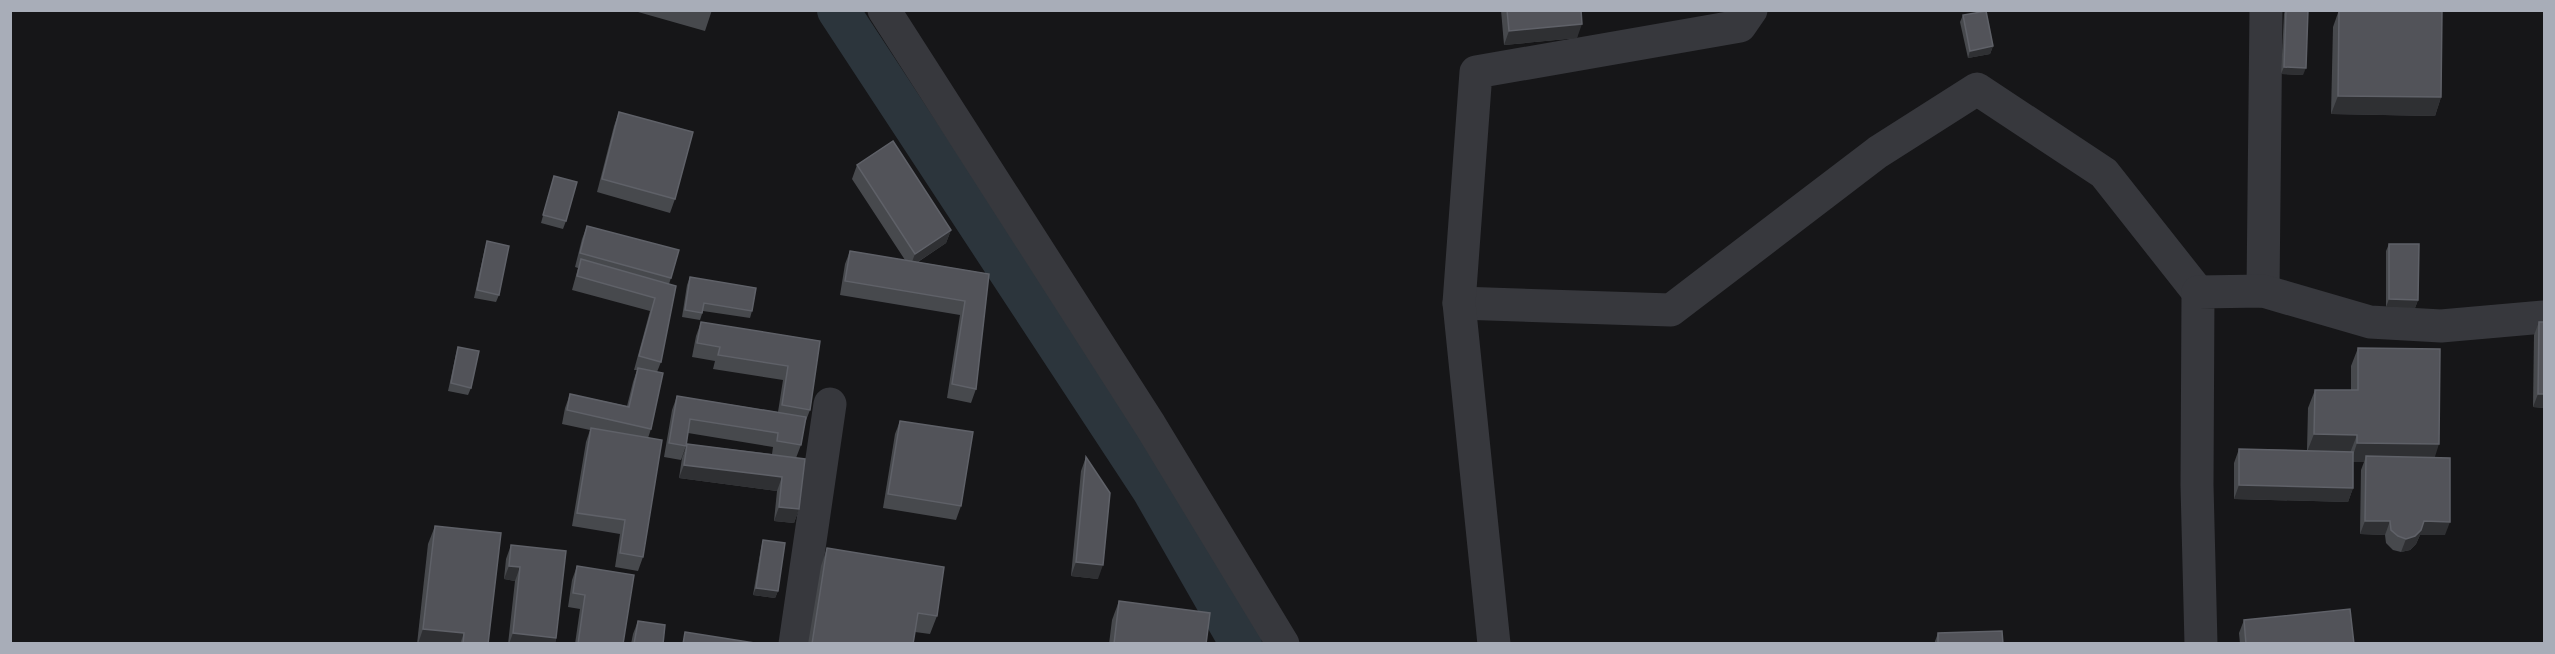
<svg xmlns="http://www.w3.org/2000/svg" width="2555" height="654" viewBox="0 0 2555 654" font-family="Manrope,sans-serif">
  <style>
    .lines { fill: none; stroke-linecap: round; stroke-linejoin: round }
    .canal { stroke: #2c353c; stroke-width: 42 }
    .minor { stroke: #37383d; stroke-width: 33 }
    .wall { fill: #47494d }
    .shaded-wall { fill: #2f3033 }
    .building { fill: #525359; stroke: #5f6168; stroke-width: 1.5 }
  </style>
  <rect width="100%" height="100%" fill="#161618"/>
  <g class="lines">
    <polyline class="canal" points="838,10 1153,490 1241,644"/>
    <g class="minor">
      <polyline points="884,10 1150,425 1283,644"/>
      <polyline points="2263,291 2266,10"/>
      <polyline points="1459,303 1671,310 1878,152 1977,89 2104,173 2198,292"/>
      <polyline points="795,644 830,404"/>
      <polyline points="1494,644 1459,303 1476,72 1740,26 1751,10"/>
      <polyline points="2201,644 2197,485 2198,292 2263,291 2370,322 2441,326 2544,317"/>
    </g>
  </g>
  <g class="wall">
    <polygon points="631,10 712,10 705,31"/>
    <polygon points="1501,10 1581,10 1577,38 1504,45"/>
    <polygon points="2285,10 2308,10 2303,75 2281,74 2284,14"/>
    <polygon points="2339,10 2442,11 2441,97 2435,116 2331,114 2333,27"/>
    <polygon points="1963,15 1993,46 1990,54 1968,58 1960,22"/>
    <polygon points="619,112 675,199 670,213 597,192 614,126"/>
    <polygon points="857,165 951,230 946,243 918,262 989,274 976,389 971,403 947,398 960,315 840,295 845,264 850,251 905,260 852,179"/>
    <polygon points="554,176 566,221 563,229 541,223"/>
    <polygon points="587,226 671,278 669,284 661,362 657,372 651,429 648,438 643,557 638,571 615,567 620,534 572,526 586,442 590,430 562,424 565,408 570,394 627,406 633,382 637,370 634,370 650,311 572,290 578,268 575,267 582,239"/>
    <polygon points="487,241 499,295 496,302 474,298 485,248"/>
    <polygon points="2389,244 2418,300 2415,308 2386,307 2386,251"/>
    <polygon points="690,277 752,311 750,318 703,311 700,320 682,317 687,285"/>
    <polygon points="701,322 820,341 810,410 805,423 801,445 796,458 799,509 794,523 774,521 777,491 679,478 682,458 687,444 772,454 773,447 688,433 686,446 681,460 664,457 672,410 677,396 778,412 783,380 713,369 715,361 692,357 696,336"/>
    <polygon points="2539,322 2544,322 2544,408 2533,407 2534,335"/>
    <polygon points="458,347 471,388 468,395 448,391 456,354"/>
    <polygon points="2358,348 2435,457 2445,535 2420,535 2416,544 2410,550 2401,552 2393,550 2386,543 2385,535 2360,534 2361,470 2364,462 2353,462 2353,488 2348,502 2234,499 2234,463 2239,449 2307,450 2308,408 2315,390 2351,390 2351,366"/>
    <polygon points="900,421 961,506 956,520 883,508 895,434"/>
    <polygon points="1086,457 1098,579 1071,576 1081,471"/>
    <polygon points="435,526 488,644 417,644 428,544"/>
    <polygon points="763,540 778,591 775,598 753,595 761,548"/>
    <polygon points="511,545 556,638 555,644 508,644 515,581 504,579 506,559"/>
    <polygon points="827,548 937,616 930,634 915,632 913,644 808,644 821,566"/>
    <polygon points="577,566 623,644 575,644 580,609 568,607 572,580"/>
    <polygon points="1119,601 1206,644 1109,644 1112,620"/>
    <polygon points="2244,620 2354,644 2240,644 2239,633"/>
    <polygon points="638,621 663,644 631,644 633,634"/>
    <polygon points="1938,633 2003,644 1934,644"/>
  </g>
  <g class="shaded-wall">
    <polygon points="1582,24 1577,38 1504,45 1509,31"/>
    <polygon points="1993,46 1990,54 1968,58 1970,51"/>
    <polygon points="2284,67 2306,68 2303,75 2281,74"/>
    <polygon points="2338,96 2441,97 2435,116 2331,114"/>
    <polygon points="951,230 946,243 910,267 915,254"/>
    <polygon points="2389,299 2418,300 2415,308 2386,307"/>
    <polygon points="2538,394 2544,394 2544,408 2533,407"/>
    <polygon points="2314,434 2357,435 2350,453 2307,452"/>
    <polygon points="2357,443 2439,444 2433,463 2366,456 2364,462 2351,462"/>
    <polygon points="684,465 782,477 777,491 679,478"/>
    <polygon points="2239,485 2353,488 2348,502 2234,499"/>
    <polygon points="779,507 799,509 794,523 774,521"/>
    <polygon points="2365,521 2390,521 2385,535 2360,534"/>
    <polygon points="2424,521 2450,522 2445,535 2420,535 2416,544 2410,550 2401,552 2406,539"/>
    <polygon points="1076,562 1103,565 1098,579 1071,576"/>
    <polygon points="509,566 520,567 515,581 504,579"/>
    <polygon points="756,588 778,591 775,598 753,595"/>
    <polygon points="423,629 464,633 460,644 418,644"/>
    <polygon points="513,633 556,638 555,644 509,644"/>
  </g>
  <g class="building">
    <polygon points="1507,10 1581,10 1582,24 1509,31"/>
    <polygon points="2286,10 2308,10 2306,68 2284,67"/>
    <polygon points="2339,10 2442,11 2441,97 2338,96"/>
    <polygon points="1986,11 1993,46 1970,51 1963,15"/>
    <polygon points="619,112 693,132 675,199 602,179"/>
    <polygon points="893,141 951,230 915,254 857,165"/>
    <polygon points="554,176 577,182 566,221 543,215"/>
    <polygon points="587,226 679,250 671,278 580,253"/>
    <polygon points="487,241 509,246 499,295 477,290"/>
    <polygon points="2389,244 2419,244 2418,300 2389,299"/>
    <polygon points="850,251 989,274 976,389 952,384 965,301 845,281"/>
    <polygon points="581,259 676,286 661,362 639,356 655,298 577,276"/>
    <polygon points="690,277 756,288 752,311 704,303 702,313 685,310"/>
    <polygon points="701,322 820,341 810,410 782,405 788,366 718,355 720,347 697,343"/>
    <polygon points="2539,322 2544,322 2544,394 2538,394"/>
    <polygon points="458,347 479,351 471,388 451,383"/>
    <polygon points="2358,348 2440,349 2439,444 2357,443 2357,435 2314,434 2315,390 2358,390"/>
    <polygon points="638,368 663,373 651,429 567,410 570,394 629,407"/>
    <polygon points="677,396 806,417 801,445 777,441 778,433 690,419 686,446 669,443"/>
    <polygon points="900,421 973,432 961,506 888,494"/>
    <polygon points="591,428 662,440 643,557 620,553 625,520 577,513"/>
    <polygon points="687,444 805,459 799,509 779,507 782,477 684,465"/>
    <polygon points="2239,449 2353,452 2353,488 2239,485"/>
    <polygon points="2366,456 2450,458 2450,522 2424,521 2421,530 2415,536 2406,539 2398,536 2391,530 2390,521 2365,521"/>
    <polygon points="1086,457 1110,493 1103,565 1076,562"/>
    <polygon points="435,526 501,533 488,644 463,644 464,633 423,629"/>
    <polygon points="763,540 785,543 778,591 756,588"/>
    <polygon points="511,545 566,551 556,638 513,633 520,567 509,566"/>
    <polygon points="827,548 944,567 937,616 918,613 913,644 812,644"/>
    <polygon points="577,566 634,575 623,644 578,644 585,595 573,593"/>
    <polygon points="1119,601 1210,613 1206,644 1114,644"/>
    <polygon points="2350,609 2354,644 2246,644 2244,620"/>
    <polygon points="638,621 665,625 663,644 634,644"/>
    <polygon points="2002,631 2003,644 1938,644 1938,633"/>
    <polygon points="685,632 761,644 683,644"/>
  </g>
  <rect width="2555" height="654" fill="none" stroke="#a8adb8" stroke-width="24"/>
</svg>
